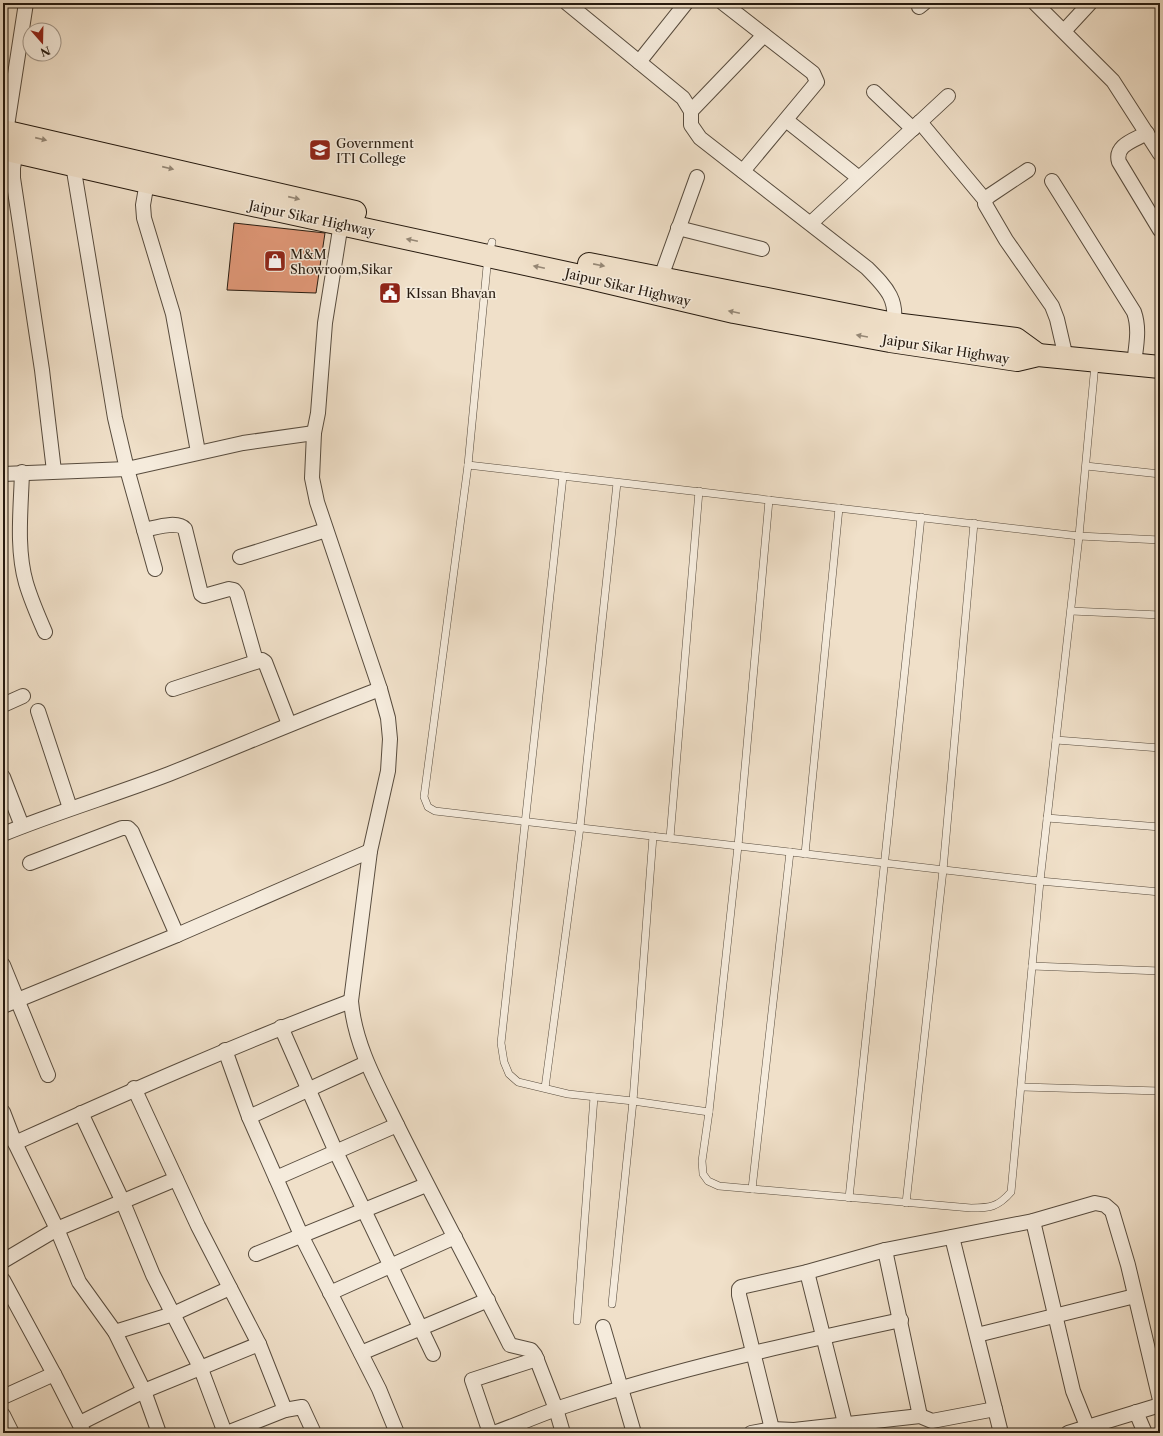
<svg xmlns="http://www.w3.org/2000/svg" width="1163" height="1436" viewBox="0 0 1163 1436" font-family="'Libre Caslon Text',serif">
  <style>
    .building { fill: #e19878; stroke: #261a0f }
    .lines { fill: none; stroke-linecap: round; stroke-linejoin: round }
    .lane-casing { stroke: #584c3e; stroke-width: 8 }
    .street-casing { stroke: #584c3e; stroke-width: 16 }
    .primary-casing { stroke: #261a0f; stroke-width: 24 }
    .lane { stroke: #f5ebdc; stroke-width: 7 }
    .street { stroke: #f5ebdc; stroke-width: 14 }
    .primary { stroke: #f0e0c9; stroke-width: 22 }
    .oneway { fill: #958775 }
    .labels { text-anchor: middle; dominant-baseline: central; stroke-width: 3; stroke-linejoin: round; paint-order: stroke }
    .poi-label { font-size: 13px; fill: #261a0f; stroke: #f5ebdc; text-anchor: start }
    .street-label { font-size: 13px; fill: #261a0f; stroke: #f5ebdc }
  </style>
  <rect width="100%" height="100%" fill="#f0e0c9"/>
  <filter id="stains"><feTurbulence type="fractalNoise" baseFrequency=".005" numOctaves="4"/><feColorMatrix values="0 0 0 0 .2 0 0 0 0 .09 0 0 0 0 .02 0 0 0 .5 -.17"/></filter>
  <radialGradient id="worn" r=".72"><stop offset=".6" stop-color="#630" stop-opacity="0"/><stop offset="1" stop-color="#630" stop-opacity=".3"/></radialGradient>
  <polygon class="building" points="234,223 325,233 316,293 227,290"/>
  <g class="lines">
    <g class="lane-casing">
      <g id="lane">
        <polyline points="3,78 15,80"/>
        <polyline points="492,242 488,256 468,465 424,797 428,807 435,811 1040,881 1160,892"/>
        <polyline points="468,465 1079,536 1160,540"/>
        <polyline points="1086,466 1160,474"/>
        <polyline points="563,476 501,1043 504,1062 509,1074 518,1082 568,1094 633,1101 709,1112"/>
        <path d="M769,500L738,846L709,1112L702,1161L703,1174L708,1181L719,1186L971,1208C990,1208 998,1207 1011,1192L1040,881L1079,536L1095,364"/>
        <polyline points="1071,611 1160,615"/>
        <polyline points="1056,740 1160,748"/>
        <polyline points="1047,818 1160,827"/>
        <polyline points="670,838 699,491"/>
        <polyline points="805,854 839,508"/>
        <polyline points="1032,966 1160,971"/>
        <polyline points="1022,1087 1160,1091"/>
        <polyline points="545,1088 580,827 617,483"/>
        <polyline points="752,1189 790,852"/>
        <polyline points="849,1198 921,517"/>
        <polyline points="906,1203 943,870 974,523"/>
        <polyline points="612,1304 633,1101 653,836"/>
        <polyline points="577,1321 594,1097"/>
      </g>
    </g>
    <g class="street-casing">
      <g id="street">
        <path d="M567,3L683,98L691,111V125L700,138L867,268C887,288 900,301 892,331"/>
        <polyline points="723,3 813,73 817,82 743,171"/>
        <polyline points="1035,3 1113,81 1160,154"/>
        <polyline points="919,7 924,3"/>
        <polyline points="1065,30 1090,3"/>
        <polyline points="639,62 686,3"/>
        <polyline points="874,92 913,129"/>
        <polyline points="691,111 764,35"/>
        <polyline points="786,120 859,178"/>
        <polyline points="920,122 985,200"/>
        <path d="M1147,133C1135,140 1114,145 1119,162L1160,230"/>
        <polyline points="5,139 26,3"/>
        <polyline points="17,145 13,168 13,178 42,370 54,471"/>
        <polyline points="73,165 115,418 127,469 155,569"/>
        <polyline points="1028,170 989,196 985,200 985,204 1006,240 1052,306 1057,319 1066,358"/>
        <path d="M1052,181L1134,312C1140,329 1136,346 1134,364"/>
        <polyline points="147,182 143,205 144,218 173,314 198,452"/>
        <path d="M342,217L325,323L318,413L314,433L312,478L317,502L380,689L388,718L390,739L388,771L370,851L351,1001C355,1048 380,1089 400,1131C436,1203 474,1273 510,1345L531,1350L535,1355L556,1409L563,1433"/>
        <polyline points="811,223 948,96"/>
        <polyline points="678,228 762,249"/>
        <polyline points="661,277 697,177"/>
        <path d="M22,472C21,508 16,548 26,583C31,600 38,616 45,632"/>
        <polyline points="3,474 127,469 243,443 314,433"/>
        <path d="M144,530C155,528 177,520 185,529L201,594L204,596L229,589L234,590L237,594L256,661"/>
        <polyline points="240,557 326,530"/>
        <polyline points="173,689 262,660 265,662 289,724"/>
        <polyline points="3,705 23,696"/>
        <polyline points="38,711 70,808"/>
        <polyline points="3,777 22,826"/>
        <path d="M3,834C57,812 114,795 169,774C239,746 309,716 380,689"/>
        <polyline points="30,863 122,828 128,828 132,832 177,935"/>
        <polyline points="3,965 48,1075"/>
        <polyline points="3,1006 177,935 370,851"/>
        <polyline points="281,1027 336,1152 433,1354"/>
        <polyline points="225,1050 249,1117"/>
        <polyline points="366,1063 249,1117 302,1237 379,1389 397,1433"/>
        <polyline points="134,1088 198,1226 259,1344 285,1410 302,1407 314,1433"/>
        <polyline points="3,1112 15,1143 57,1229 79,1282 115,1332 144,1391 159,1433"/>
        <polyline points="81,1113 122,1200 153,1275 201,1369 225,1433"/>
        <path d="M15,1143C126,1093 237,1044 351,1001"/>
        <polyline points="276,1178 397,1125"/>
        <polyline points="1033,1221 1073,1391 1087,1426"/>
        <polyline points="952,1237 1001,1433"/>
        <polyline points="885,1250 920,1416"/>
        <polyline points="256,1254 426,1185"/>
        <polyline points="3,1261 57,1229 176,1179"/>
        <polyline points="807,1272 845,1423"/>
        <polyline points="3,1280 54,1374 84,1433"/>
        <polyline points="330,1293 455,1237"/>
        <polyline points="603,1327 634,1433"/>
        <polyline points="115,1332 173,1314 230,1288"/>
        <polyline points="977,1335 1135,1296"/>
        <polyline points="361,1353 488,1300"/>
        <polyline points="3,1397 54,1374"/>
        <polyline points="1136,1412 1145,1433"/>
        <polyline points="3,1415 12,1433"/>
        <polyline points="80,1423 144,1391 259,1344"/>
        <polyline points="772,1429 739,1295 739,1289 741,1287 807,1272 885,1250 1033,1221 1095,1203 1105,1205 1112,1211 1128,1265 1160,1400"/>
        <polyline points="227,1433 285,1410"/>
        <polyline points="490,1433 472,1380 537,1359"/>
        <path d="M494,1433C519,1424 543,1413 568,1405C676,1369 789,1344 901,1320"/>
        <polyline points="751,1433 772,1429 794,1430 920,1416 932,1421 995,1409"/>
        <polyline points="1068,1433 1160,1405"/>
      </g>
    </g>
    <g class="primary-casing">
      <g id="primary">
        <polyline points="3,131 355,212"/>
        <polyline points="3,149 147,182 585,277 734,312 890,341 1017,360 1038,355 1160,367"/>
        <polyline points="589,264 894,324 1016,339 1038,355"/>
      </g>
    </g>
    <use href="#lane" class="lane"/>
    <use href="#street" class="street"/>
    <use href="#primary" class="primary"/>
  </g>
  <defs><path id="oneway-solid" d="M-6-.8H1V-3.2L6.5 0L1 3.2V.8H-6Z"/></defs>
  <g class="oneway">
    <use href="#oneway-solid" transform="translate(41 139) rotate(13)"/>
    <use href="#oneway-solid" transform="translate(168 168) rotate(13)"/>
    <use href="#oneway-solid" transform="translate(294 198) rotate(13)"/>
    <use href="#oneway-solid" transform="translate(412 240) rotate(-168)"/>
    <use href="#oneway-solid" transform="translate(599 265) rotate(11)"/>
    <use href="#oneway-solid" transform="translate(539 267) rotate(-168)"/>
    <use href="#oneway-solid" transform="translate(734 312) rotate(-168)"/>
    <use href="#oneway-solid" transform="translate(862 336) rotate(-170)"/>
  </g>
  <defs>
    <g id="university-square" transform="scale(1.15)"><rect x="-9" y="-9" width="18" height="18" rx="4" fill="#8f2418" stroke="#f5ebdc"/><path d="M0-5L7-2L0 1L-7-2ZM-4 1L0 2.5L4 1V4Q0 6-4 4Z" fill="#fff"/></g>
    <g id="shop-square" transform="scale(1.15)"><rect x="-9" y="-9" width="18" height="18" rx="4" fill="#8f2418" stroke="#f5ebdc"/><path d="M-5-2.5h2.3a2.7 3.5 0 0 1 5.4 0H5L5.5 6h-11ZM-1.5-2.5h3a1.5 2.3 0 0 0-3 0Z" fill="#fff"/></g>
    <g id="civic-square" transform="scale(1.15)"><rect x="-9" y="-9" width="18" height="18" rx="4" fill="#8f2418" stroke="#f5ebdc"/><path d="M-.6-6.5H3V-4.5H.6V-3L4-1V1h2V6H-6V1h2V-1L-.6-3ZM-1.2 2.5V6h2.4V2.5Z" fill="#fff"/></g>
  </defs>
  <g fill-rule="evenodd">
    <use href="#university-square" x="320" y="150"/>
    <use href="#shop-square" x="275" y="261"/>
    <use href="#civic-square" x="390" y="293"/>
  </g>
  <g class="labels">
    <g class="poi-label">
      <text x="336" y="143">Government<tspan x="336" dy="15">ITI College</tspan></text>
      <text x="290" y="254">M&amp;M<tspan x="290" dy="15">Showroom,Sikar</tspan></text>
      <text x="406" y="293">KIssan Bhavan</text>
    </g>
    <g class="street-label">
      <text transform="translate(312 218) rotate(12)">Jaipur Sikar Highway</text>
      <text transform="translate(628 287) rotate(13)">Jaipur Sikar Highway</text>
      <text transform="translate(946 349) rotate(9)">Jaipur Sikar Highway</text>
    </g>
  </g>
  <rect width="1163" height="1436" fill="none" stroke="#f0e0c9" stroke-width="16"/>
  <rect x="4" y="4" width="1155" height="1428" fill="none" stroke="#261a0f" stroke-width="2"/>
  <rect x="8" y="8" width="1147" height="1420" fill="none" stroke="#261a0f"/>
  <g transform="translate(42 42) rotate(160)"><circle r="19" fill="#f5ebdc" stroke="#a2978a"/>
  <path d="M0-3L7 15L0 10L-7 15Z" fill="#8f2418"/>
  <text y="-6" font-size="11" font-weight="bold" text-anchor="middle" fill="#261a0f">N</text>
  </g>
  <rect width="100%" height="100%" filter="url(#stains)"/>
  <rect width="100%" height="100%" fill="url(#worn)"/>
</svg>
